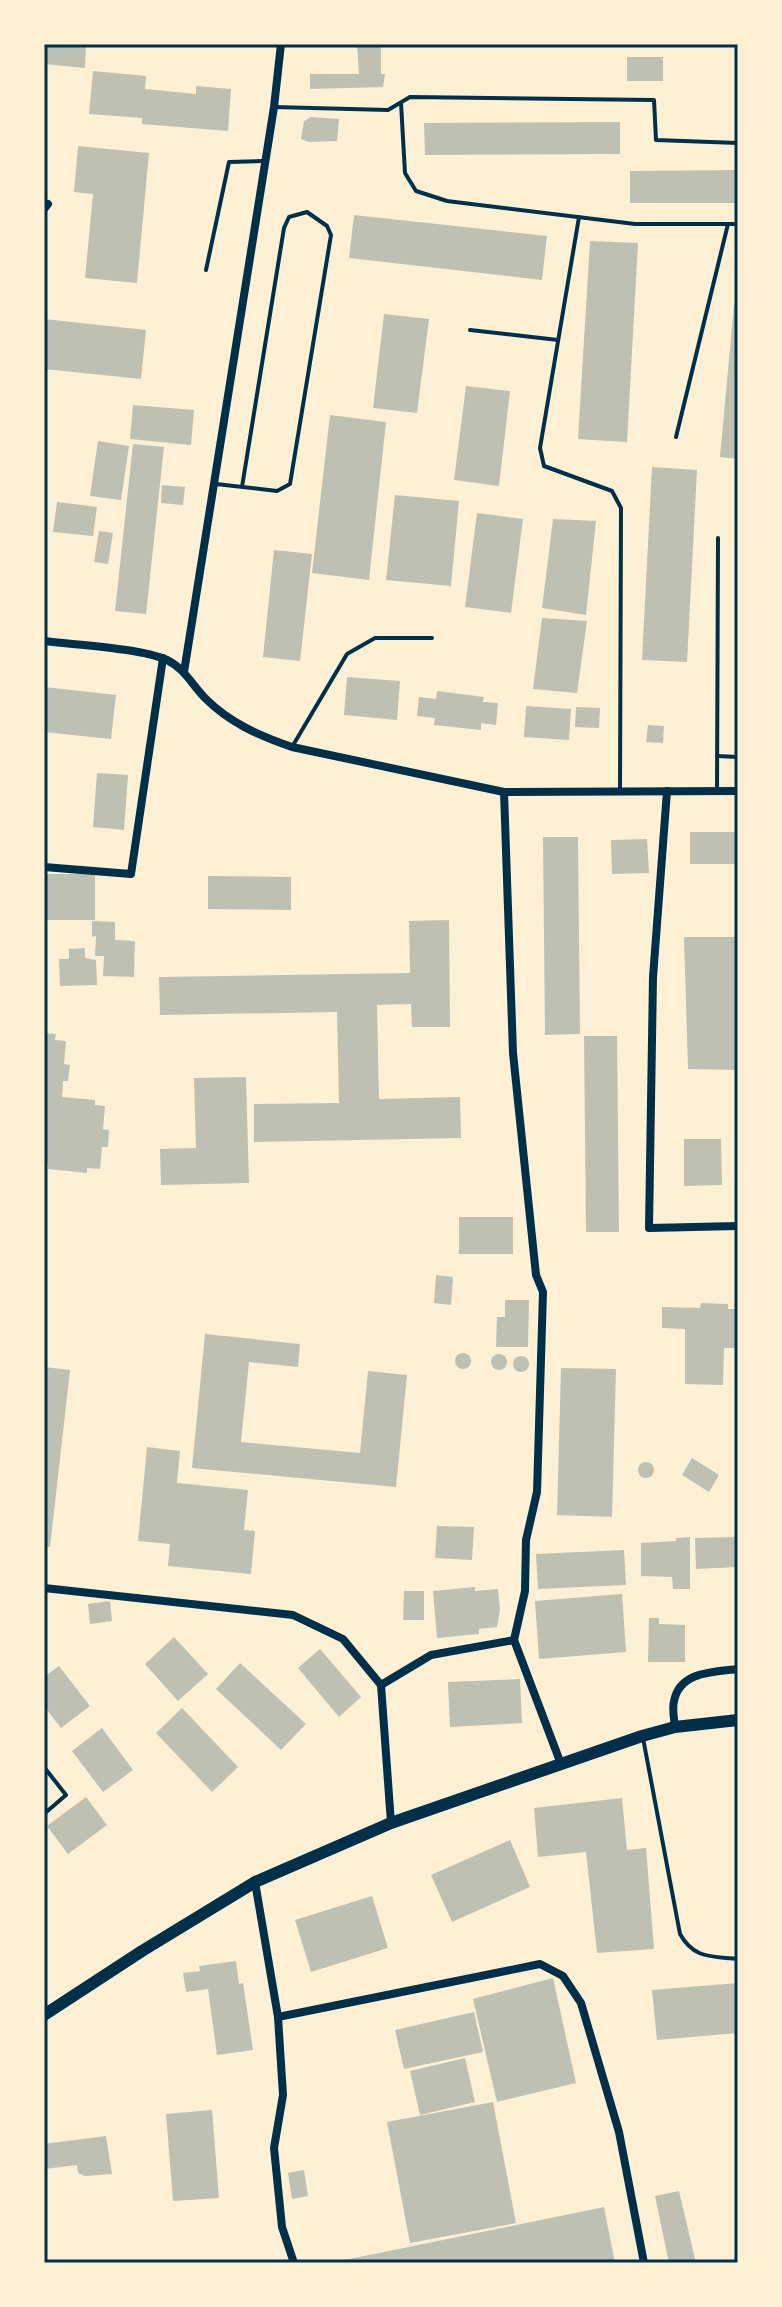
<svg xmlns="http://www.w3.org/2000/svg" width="782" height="2307" viewBox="0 0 782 2307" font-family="'Golos Text',sans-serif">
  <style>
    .building { fill: #bec0b2 }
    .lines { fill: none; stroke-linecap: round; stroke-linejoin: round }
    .path { stroke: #003049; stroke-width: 4 }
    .service { stroke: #003049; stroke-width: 4 }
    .minor { stroke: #003049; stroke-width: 8 }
    .secondary { stroke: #003049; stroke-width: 12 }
    .neatline { fill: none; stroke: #003049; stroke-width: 3 }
  </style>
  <rect width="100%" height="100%" fill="#fdf0d5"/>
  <g class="building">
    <polygon points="44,44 86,44 85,68 44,64"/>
    <polygon points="357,44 381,45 381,74 385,74 383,87 310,89 310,74 359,74"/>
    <rect x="627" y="57" width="36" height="24"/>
    <polygon points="93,71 146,76 145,89 196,94 196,86 231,89 228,131 142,124 142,118 89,114"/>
    <polygon points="311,117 339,119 337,141 309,142 301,139 304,121"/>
    <polygon points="620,122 620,154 425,155 424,123"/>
    <polygon points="78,146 149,153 137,283 85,278 93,194 74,192"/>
    <polygon points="738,170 738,203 630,203 630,171"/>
    <polygon points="354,215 547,236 542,280 349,258"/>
    <polygon points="590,241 638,243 627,442 578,439"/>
    <polygon points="734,305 738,306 738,459 720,457"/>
    <polygon points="384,314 429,319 417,413 373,408"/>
    <polygon points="44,319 146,330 141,379 44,369"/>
    <polygon points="466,386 510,391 499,486 454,480"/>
    <polygon points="133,405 194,410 191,445 130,439"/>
    <polygon points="330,415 386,422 369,580 312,573"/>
    <polygon points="98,441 129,446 121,500 90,496"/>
    <polygon points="133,444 164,447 146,614 115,611"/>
    <polygon points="652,467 697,470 687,662 642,660"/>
    <polygon points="162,485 185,487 183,505 161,503"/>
    <polygon points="395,495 459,501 451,586 386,580"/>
    <polygon points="57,502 97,507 93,536 53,532"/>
    <polygon points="477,513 523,519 511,613 465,607"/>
    <polygon points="553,519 596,521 586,615 542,608"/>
    <polygon points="99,531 113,533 108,564 94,562"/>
    <polygon points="274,550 312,554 300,661 263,657"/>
    <polygon points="542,618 587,621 577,693 533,689"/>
    <polygon points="347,677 400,681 397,720 344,715"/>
    <polygon points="44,687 116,695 111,739 44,732"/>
    <polygon points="437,691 484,697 483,702 498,703 496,725 481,723 481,730 434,725 435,718 417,716 419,697 436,699"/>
    <polygon points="526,706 571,709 569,740 524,737"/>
    <polygon points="576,707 600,708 599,728 575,727"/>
    <polygon points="648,725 664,726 663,743 646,742"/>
    <polygon points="97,773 128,775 124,830 93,827"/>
    <rect x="690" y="832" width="48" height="32"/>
    <polygon points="543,837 578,837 580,1034 545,1035"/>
    <polygon points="647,839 649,873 612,874 611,840"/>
    <rect x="44" y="874" width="51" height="46"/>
    <polygon points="208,876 291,877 291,910 208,909"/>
    <polygon points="449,920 450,1027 412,1027 411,1004 377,1005 379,1099 460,1097 461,1138 254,1142 254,1104 339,1103 337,1012 160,1015 159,977 410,973 409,921"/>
    <polygon points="92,921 115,922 115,940 135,941 134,977 103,976 104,956 95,956 96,936 92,937"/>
    <polygon points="684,937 738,937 738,1070 688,1069"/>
    <polygon points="85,948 85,958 96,960 97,985 60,986 59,959 69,959 69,949"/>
    <polygon points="44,1033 56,1034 55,1040 66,1041 64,1064 70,1065 68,1081 63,1081 62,1097 95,1100 95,1105 105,1106 103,1129 109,1130 108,1147 102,1147 100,1169 87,1168 87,1173 48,1169 48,1164 44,1163"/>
    <polygon points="584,1036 617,1036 619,1232 586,1232"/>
    <polygon points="246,1077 249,1183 161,1185 160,1149 196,1148 194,1078"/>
    <polygon points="684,1139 721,1139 722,1185 684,1186"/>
    <rect x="459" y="1217" width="54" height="37"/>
    <polygon points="436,1275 453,1277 451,1305 434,1303"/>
    <polygon points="505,1300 529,1300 528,1347 496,1347 497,1317 505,1317"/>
    <polygon points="701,1303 728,1304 728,1309 738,1309 738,1348 724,1348 723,1385 685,1384 685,1329 662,1328 662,1307 700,1308"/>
    <polygon points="205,1334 300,1344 298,1367 249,1362 241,1442 360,1453 368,1371 407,1375 396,1487 192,1468"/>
    <circle cx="463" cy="1361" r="8"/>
    <circle cx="499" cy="1362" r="8"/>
    <circle cx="521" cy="1364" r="8"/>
    <polygon points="44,1367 70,1370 50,1547 44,1546"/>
    <polygon points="561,1368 616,1369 612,1517 557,1515"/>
    <polygon points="147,1447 180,1451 177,1483 248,1490 244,1530 255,1531 251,1574 168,1566 170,1544 138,1541"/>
    <polygon points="692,1458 719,1475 709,1492 682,1475"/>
    <circle cx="646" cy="1470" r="8"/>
    <polygon points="437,1526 474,1527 472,1560 435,1558"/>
    <polygon points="690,1537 690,1589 673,1589 672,1577 641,1576 641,1543 676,1541 676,1538"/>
    <polygon points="737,1537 738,1567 696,1569 695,1538"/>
    <polygon points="624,1550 626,1585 538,1589 536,1554"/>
    <polygon points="475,1587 475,1591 498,1589 500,1610 497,1627 479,1629 479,1634 437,1638 433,1591"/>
    <polygon points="404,1591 424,1591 424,1620 403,1620"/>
    <polygon points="622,1594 626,1652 539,1659 535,1601"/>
    <polygon points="110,1601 112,1621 90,1624 88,1604"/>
    <polygon points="649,1618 659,1618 659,1624 685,1625 685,1662 648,1662"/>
    <polygon points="174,1637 208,1674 178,1701 145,1664"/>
    <polygon points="320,1649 361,1697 339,1717 298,1668"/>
    <polygon points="240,1663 306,1724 281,1750 216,1689"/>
    <polygon points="59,1666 90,1706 61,1728 44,1706 44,1677"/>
    <polygon points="520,1679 522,1723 450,1727 448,1682"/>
    <polygon points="182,1708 238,1767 212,1792 156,1733"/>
    <polygon points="102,1728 133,1770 103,1792 72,1751"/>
    <polygon points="86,1797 107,1825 68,1854 47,1826"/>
    <polygon points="622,1798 627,1850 646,1848 654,1949 597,1953 586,1852 538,1857 534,1808"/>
    <polygon points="510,1840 530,1887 452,1922 431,1875"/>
    <polygon points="372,1896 388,1948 311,1972 295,1920"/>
    <polygon points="236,1961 239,1984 243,1983 253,2050 217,2055 208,1989 186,1992 183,1973 200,1971 199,1966"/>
    <polygon points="553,1978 576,2083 497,2102 473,1999"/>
    <polygon points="738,1983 738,2033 657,2040 652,1990"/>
    <polygon points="474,2012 483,2052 404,2069 395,2030"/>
    <polygon points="465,2058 475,2102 420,2115 410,2071"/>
    <polygon points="493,2102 516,2223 410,2243 387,2122"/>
    <polygon points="212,2110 219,2198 173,2201 166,2114"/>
    <polygon points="106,2136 112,2174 85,2176 78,2173 77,2165 44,2169 44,2144"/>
    <polygon points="304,2170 308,2196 292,2199 288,2173"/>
    <polygon points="679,2191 696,2263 669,2263 655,2196"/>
    <polygon points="604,2207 615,2263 335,2263 335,2262"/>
  </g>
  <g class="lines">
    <polyline class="path" points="44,1767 66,1795 44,1814"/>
    <g class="service">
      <polyline points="401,103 405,173 416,191 447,201 635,224 738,224"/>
      <polyline points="274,107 388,110 410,97 654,100 656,140 738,143"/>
      <polyline points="579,217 540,448 544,466 612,491 621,508 620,791"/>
      <polyline points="206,270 229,162 264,161"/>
      <polyline points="470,330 558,340"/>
      <polyline points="676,437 728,224"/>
      <polyline points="216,484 277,491 290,484 331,235 327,226 307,212 289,217 284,228 242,487"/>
      <polyline points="292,747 347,654 375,638 432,638"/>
      <polyline points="717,756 738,757"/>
      <polyline points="717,791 718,538"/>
      <path d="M643,1738L680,1934C694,1959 711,1956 738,1959"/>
    </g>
    <g class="minor">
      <polyline points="44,209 48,204"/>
      <path d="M44,641C75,645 140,648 167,660C184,668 193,686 206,699C230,723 260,736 292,747L504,792L738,791"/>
      <polyline points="184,672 274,107 281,44"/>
      <polyline points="667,791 653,977 649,1228 738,1226"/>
      <polyline points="44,867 131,874 163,658"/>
      <polyline points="44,1588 293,1615 343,1639 381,1685 391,1823"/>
      <polyline points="514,1640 561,1764"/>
      <polyline points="381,1685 431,1655 514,1640 525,1591 526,1540 537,1492 543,1292 536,1275 513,1053 504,792"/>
      <path d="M675,1727C674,1719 672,1708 674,1701C680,1671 714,1672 738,1669"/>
      <polyline points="255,1882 278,2017 283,2095 274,2148 282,2227 294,2263"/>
      <polyline points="278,2017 540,1964 563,1976 581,2003 619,2132 644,2263"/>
    </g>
    <polyline class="secondary" points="44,2015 142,1951 255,1882 391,1823 642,1736 675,1727 738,1720"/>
  </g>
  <rect width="782" height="2307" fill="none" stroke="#fdf0d5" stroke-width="92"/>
  <rect x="46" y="46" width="690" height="2215" class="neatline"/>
</svg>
